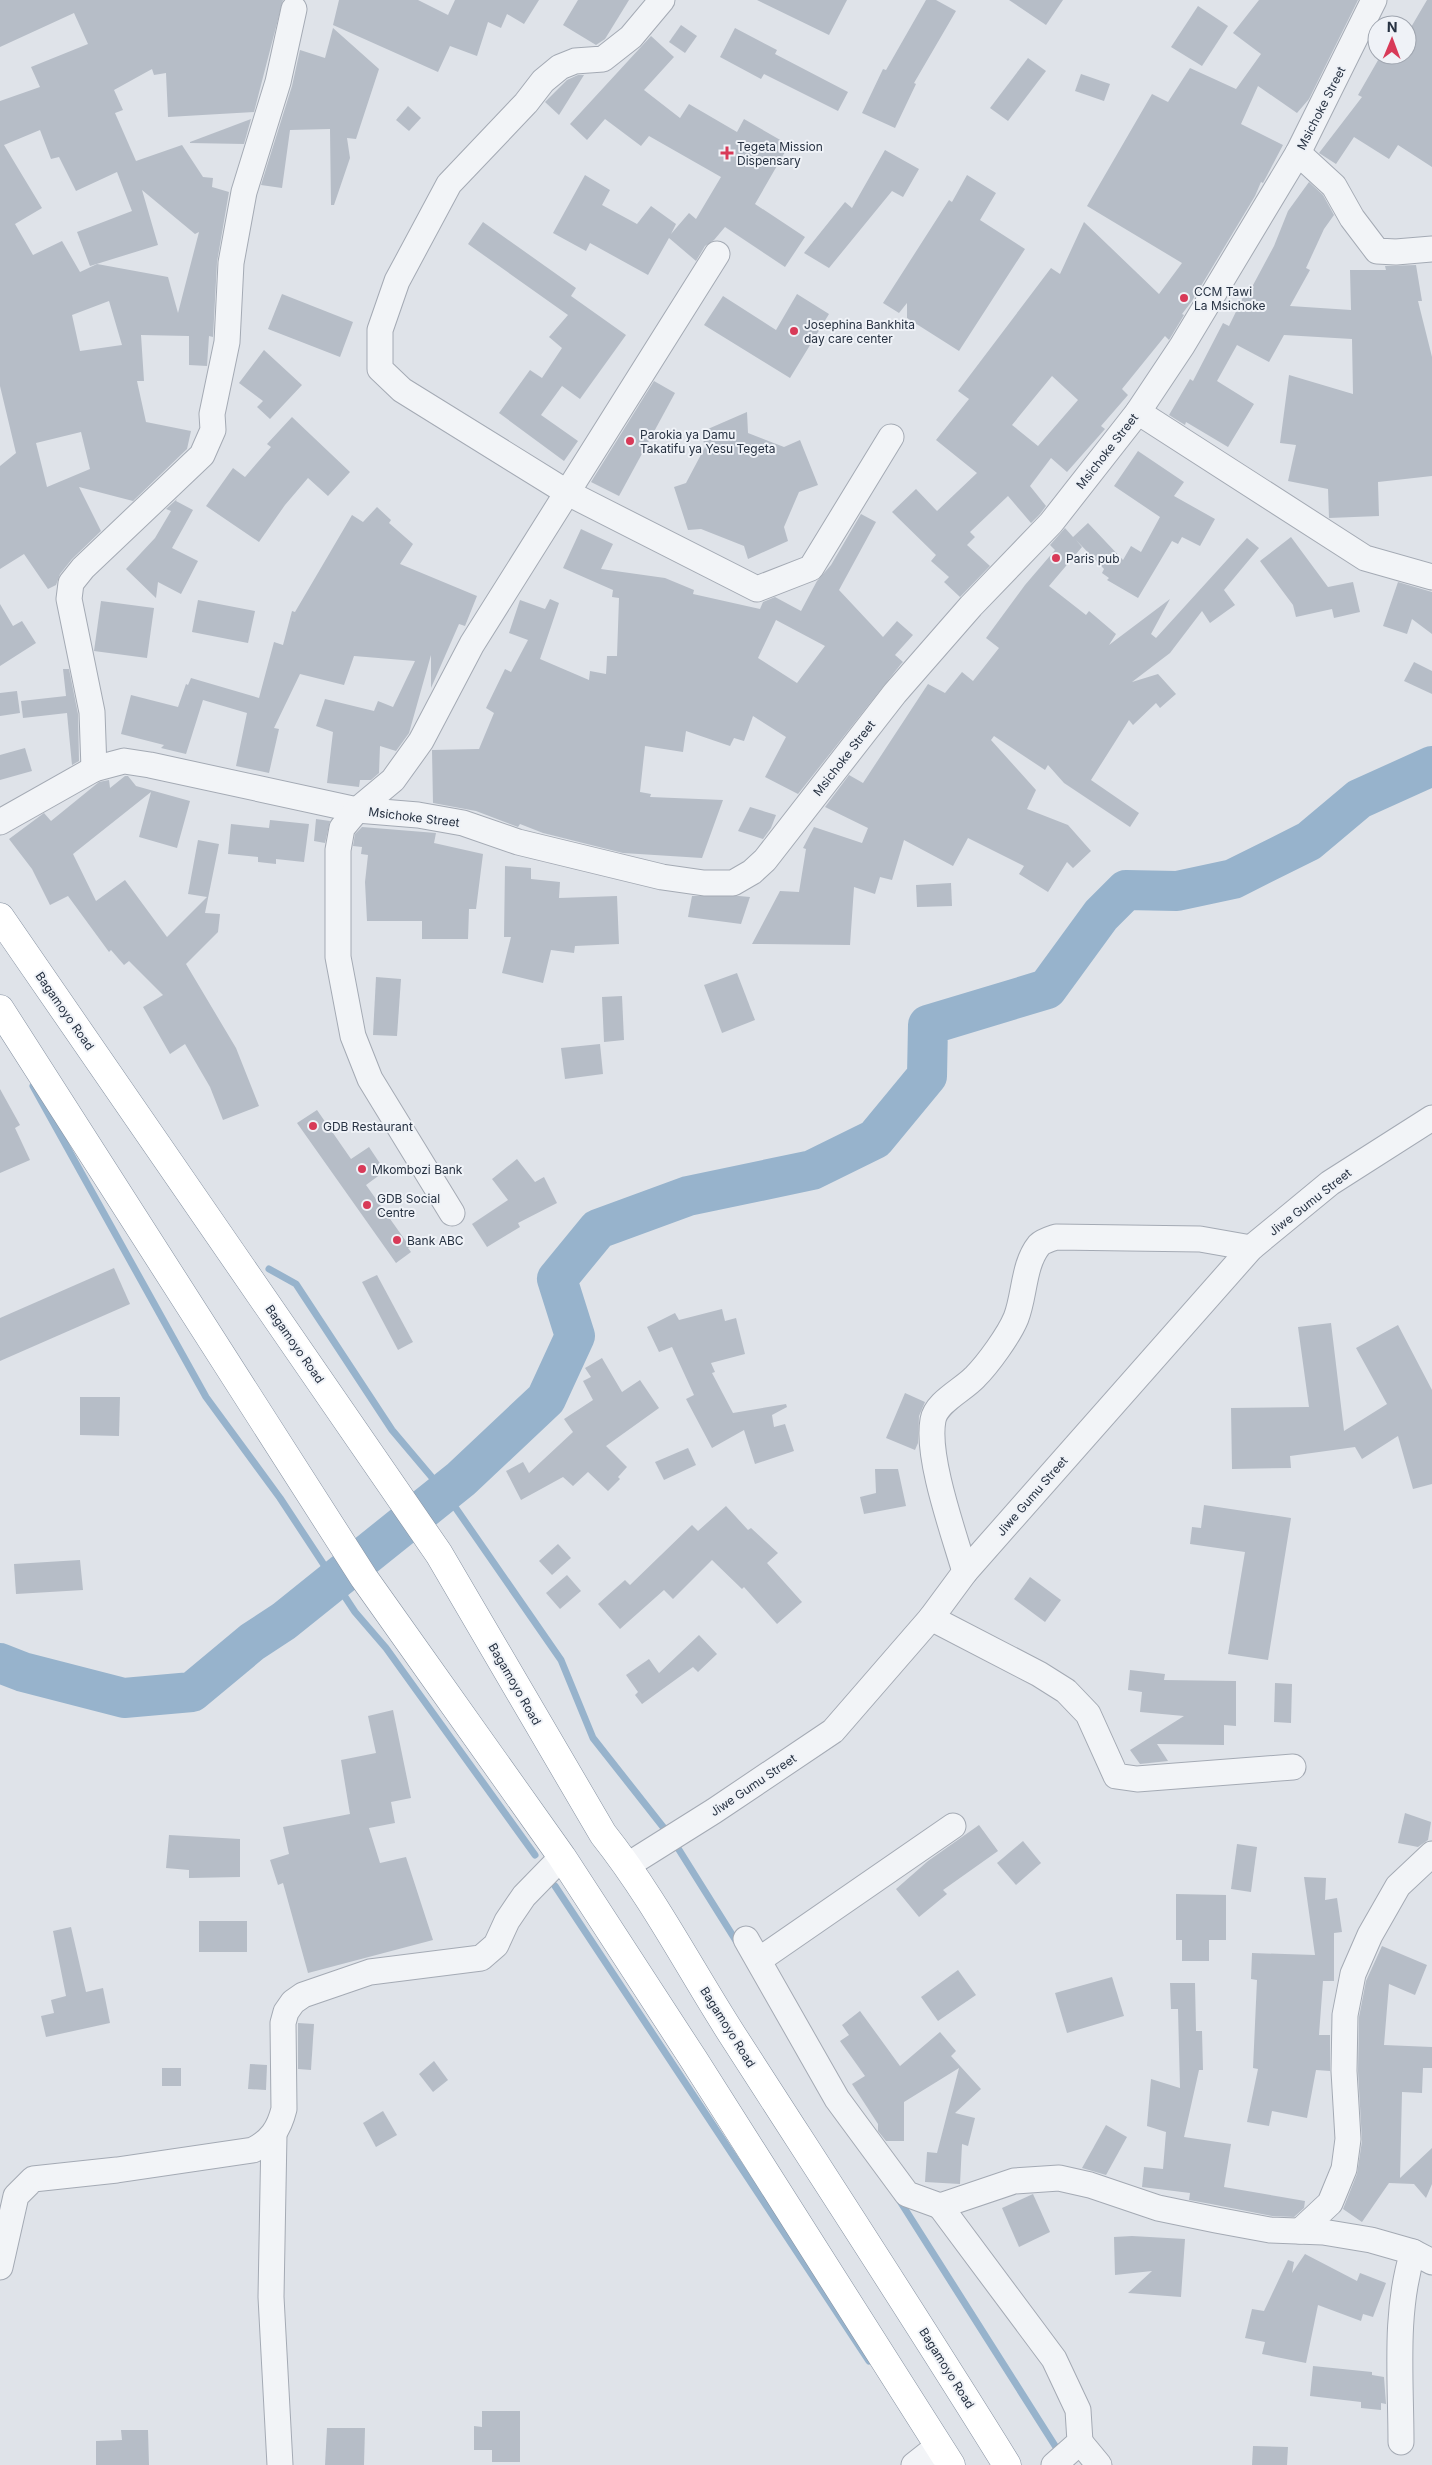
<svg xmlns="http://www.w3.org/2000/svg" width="1432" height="2465" viewBox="0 0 1432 2465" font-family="Inter,sans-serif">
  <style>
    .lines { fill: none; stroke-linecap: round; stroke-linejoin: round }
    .stream { stroke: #97b3cc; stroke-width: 7 }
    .river { stroke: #97b3cc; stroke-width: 40 }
    .building { fill: #b6bdc7; fill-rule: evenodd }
    .minor-casing { stroke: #a4aab4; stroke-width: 27 }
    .trunk-casing { stroke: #8591a1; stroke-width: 29 }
    .minor { stroke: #f2f4f7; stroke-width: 25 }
    .trunk { stroke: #fff; stroke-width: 28 }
    .poi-dot { fill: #d83a58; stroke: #eff2f7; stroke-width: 2 }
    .labels { text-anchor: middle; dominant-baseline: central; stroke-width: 4; stroke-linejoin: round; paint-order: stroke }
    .street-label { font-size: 12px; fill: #273242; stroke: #eff2f7 }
    .poi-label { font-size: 12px; fill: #273242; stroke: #eff2f7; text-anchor: start }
  </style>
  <rect width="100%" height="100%" fill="#dfe3e9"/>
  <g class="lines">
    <g class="stream">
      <polyline points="33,1086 206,1397 280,1498 355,1612 386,1648 535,1855"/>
      <polyline points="269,1269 296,1284 392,1430 446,1494 561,1660 593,1738 671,1837 738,1944"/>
      <polyline points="555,1886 869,2361"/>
      <polyline points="898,2198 1059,2452"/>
    </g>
    <polyline class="river" points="0,1663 23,1672 124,1698 192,1692 252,1642 284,1621 461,1479 546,1399 575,1336 557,1279 598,1229 688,1196 812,1170 875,1139 927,1076 928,1025 1047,989 1101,915 1126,890 1177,891 1233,879 1309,841 1359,799 1432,766"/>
  </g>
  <g class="building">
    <path d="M0,0H283L254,112L168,117L166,73L154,75L152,69L114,90L123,110L115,113L136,161L182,145L203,177L213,178L212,187L229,192L217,262L213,337L209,336L207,366L189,365V336L141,335L144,381H137L146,422L191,431L187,449L133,501L79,487L101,531L72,559L60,574L56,585L48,589L24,554L0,569V466L16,453L0,386V101L40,87L31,67L88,44L74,13L0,47ZM40,130L51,159L59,157L76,191L117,172L132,211L77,232L90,266L158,245L142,190L195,234L199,232L178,313L168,277L97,264L80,272L62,241L33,255L15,224L42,208L4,145ZM109,301L122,345L80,351L72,315ZM81,432L90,469L47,487L36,443Z"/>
    <polygon points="339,0 418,0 448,15 455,0 539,0 524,24 507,14 501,28 488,22 477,56 450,46 438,72 333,25"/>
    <polygon points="578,0 629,0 605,39 596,45 563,25"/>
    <polygon points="757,0 847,0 829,35"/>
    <polygon points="926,0 936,0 956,11 914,83 916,84 895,128 862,113 883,69 886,70"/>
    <polygon points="1009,0 1063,0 1046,25"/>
    <path d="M1259,0H1358L1309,99L1297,113L1258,86L1241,124L1283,145L1263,183L1261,182L1255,196L1192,301L1182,314L1184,315L1169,340L1165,336L1122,389L1128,395L1101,426L1105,429L1067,472L1051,458L1030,486L1046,506L1040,514L1031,523L1008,496L970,532L975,537L967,545L990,566L960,597L944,582L949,577L931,561L936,555L892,512L916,489L937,511L977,473L936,440L969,399L958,391L1051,268L1060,274L1084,222L1159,294L1182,263L1087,206L1152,94L1168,102L1190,68L1236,89L1261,54L1233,33ZM1052,376L1078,400L1038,446L1012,425Z"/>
    <polygon points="1427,0 1432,0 1432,167 1398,145 1389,159 1354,137 1336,164 1319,153 1362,97 1358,95 1381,55 1407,55 1407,34"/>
    <polygon points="1198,6 1228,26 1202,66 1171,47"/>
    <polygon points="681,25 697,36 685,53 669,42"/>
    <polygon points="333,28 379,69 356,139 347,138 350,158 334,205 331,205 330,129 290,130 282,188 261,185 292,86 300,50 325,58"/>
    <polygon points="735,28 777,50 775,54 848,92 838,111 764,74 761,79 720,57"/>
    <polygon points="651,36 674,57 644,90 680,118 689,104 737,132 744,119 789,145 755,204 805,237 785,267 725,227 714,240 705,246 696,261 669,238 648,275 590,243 586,251 553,233 585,175 610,190 602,205 637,224 651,206 676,224 671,234 689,213 696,219 721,177 649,136 641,146 605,119 587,140 570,124"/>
    <polygon points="1028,58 1046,71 1008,121 990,108"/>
    <polygon points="1081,74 1110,84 1104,101 1075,91"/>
    <polygon points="578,75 584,75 559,115 545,102 567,80"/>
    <polygon points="408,106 421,118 409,131 396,120"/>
    <polygon points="251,119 244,144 190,143 190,142"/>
    <polygon points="885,150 919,169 903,197 892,191 829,268 804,253 845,202 852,208"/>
    <polygon points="967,175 996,193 980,220 1025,249 959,351 907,318 907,303 899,313 883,303 949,200 952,202"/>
    <polygon points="1309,182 1323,195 1334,215 1324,229 1306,268 1310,270 1290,306 1351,310 1350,270 1386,270 1385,266 1416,265 1422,301 1418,301 1432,357 1432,476 1378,482 1379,516 1329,518 1328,489 1288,481 1296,445 1280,443 1289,375 1353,394 1352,339 1284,335 1269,362 1237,345 1217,381 1254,404 1228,447 1186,422 1185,425 1169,415 1190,379 1193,381 1223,323 1229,326 1249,285 1252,287 1274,246 1288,211"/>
    <polygon points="483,222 576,288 571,296 626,335 580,399 562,386 541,415 578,441 564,461 499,413 530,370 542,378 562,348 549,337 568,315 468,244"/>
    <polygon points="282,294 353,322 340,357 268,329"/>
    <polygon points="797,294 829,314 790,378 704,325 723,296 776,330"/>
    <polygon points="264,350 302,385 270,419 257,407 263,401 239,383"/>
    <polygon points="654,381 675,393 619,496 591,482"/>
    <polygon points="747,412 748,433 784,447 800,440 818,485 799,492 784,527 788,541 748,559 744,546 701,529 688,530 674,487 686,483 705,447 701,432"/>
    <polygon points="292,417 350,472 328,496 308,478 285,505 259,542 206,506 233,468 245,477 271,447 267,444"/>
    <polygon points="1138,451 1184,482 1174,496 1215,519 1200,546 1182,537 1178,544 1172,541 1138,598 1107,580 1109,578 1102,573 1104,569 1076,540 1082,547 1049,586 1086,615 1089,611 1116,634 1109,645 1170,599 1151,634 1156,638 1247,538 1259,548 1224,590 1235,605 1210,623 1202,611 1170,653 1132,682 1158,674 1176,694 1160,708 1156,703 1133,725 1129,720 1091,780 1139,813 1130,827 1064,783 1048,765 1045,770 994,736 991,740 1036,790 1027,809 1068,825 1091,851 1073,868 1067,862 1048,892 1019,874 1024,866 968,838 953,866 904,840 892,880 880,877 875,894 854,887 850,945 752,944 780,891 799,892 806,849 803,848 814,827 862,843 868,828 825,807 849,775 863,783 928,684 945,693 962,672 973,681 999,648 986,638 1025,585 1055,550 1050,545 1065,528 1073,537 1088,523 1123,560 1131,546 1141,552 1160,517 1114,486"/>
    <polygon points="177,499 176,501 193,510 172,548 198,561 181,594 158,582 156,598 126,569 155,538 171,511 166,509"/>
    <polygon points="377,507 391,520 389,523 413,544 400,564 477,596 465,626 459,624 431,688 431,655 409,733 396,751 380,746 379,773 371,780 360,780 359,787 327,783 333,732 316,726 325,699 374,711 378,701 393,707 415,661 354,656 344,685 300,674 274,728 279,729 269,773 236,766 247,713 203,700 186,754 161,748 164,745 121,734 131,695 178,707 186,684 188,685 191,678 259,698 274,642 283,645 292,611 295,612 352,515 363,522"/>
    <path d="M861,514L876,522L839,590L883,637L897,621L913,635L895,655L903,662L901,664L798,794L765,777L786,737L753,716L744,741L734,738L730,746L686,731L683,752L645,746L640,792L651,794L650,797L723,800L702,858L623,853L543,833L520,824L518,827L476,811L433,803L432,750L479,749L494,713L486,708L505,669L511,672L528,640L509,633L520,600L545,609L550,599L559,603L540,659L589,680L590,671L606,674L607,656H617L619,598L612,597L613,590L563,568L581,529L613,544L601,569L665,578L694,590L693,594L760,609L763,602L775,597L801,611L817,581L831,565ZM776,620L825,646L797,683L758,658Z"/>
    <polygon points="1291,537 1328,587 1353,582 1360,612 1334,618 1332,609 1296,617 1293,605 1260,561"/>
    <polygon points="1398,582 1432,592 1432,634 1412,619 1407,634 1383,626"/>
    <polygon points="198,600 255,611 248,643 192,632"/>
    <polygon points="101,601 154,608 147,658 94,651"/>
    <polygon points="0,604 13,626 22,621 36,643 0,666"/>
    <polygon points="1414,662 1432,671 1432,694 1404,681"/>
    <polygon points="63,669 69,669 78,714 79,761 72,765 67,713 23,718 21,701 66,696"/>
    <polygon points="17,691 20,713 0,716 0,693"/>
    <polygon points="25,748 32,771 0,780 0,755"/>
    <polygon points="125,776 128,776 136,786 190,801 177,848 139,837 151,792 73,854 96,901 125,880 167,937 207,897 188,894 198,840 219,844 205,913 220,914 218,932 186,964 236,1048 259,1106 223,1120 210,1087 185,1044 170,1054 143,1007 163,995 129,961 124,965 111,950 109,952 68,896 50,905 32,869 9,839 44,813 51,821 99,782 109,780 110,788"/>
    <polygon points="750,807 776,815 771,828 763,839 738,831"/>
    <polygon points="316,819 330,821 325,843 314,841"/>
    <polygon points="270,820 309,824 304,862 276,859 276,864 258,862 258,857 228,854 231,824 269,828"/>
    <polygon points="362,827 436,833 434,843 483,854 476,909 469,909 468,939 422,939 422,921 367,921 365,882 368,855 361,854 362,847 353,846 355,834"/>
    <polygon points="505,866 531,868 531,879 560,882 559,898 617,896 619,944 575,946 574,953 551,950 543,983 502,973 511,937 504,937"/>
    <polygon points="951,883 952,906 917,907 916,885"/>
    <polygon points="692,896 739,896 750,897 741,924 688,917"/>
    <polygon points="737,973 755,1020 722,1033 704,985"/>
    <polygon points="376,977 401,979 397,1036 373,1035"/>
    <polygon points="622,996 624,1040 604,1042 602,997"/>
    <polygon points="600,1044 603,1074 565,1079 561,1048"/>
    <polygon points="0,1089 20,1125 15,1128 30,1160 0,1173"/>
    <polygon points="317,1110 351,1159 369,1147 385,1171 366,1185 410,1247 408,1248 411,1252 396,1263 297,1123"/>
    <polygon points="517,1159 535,1182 544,1177 557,1203 518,1223 520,1227 487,1247 472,1224 508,1200 492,1179"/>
    <polygon points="114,1268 130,1304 0,1361 0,1318"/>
    <polygon points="377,1275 413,1342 398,1350 362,1282"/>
    <polygon points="722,1309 725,1321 736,1318 745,1354 711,1363 715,1372 712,1373 733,1413 786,1404 787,1407 772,1415 774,1427 785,1424 794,1451 755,1464 744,1430 712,1448 686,1399 694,1395 672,1347 659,1352 647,1327 675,1313 679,1320"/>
    <polygon points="1331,1323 1344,1431 1387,1404 1356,1348 1398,1325 1432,1390 1432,1484 1413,1489 1398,1436 1362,1459 1355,1447 1290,1456 1291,1468 1232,1469 1231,1408 1309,1407 1298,1327"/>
    <polygon points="602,1358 622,1392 640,1380 659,1408 606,1446 627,1467 618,1477 620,1479 608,1491 588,1472 573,1486 563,1477 521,1500 506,1471 523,1462 529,1473 573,1432 564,1419 593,1400 583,1381 591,1377 585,1368"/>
    <polygon points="905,1393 925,1402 919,1416 918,1443 915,1450 886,1438"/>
    <polygon points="80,1397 120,1397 119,1436 80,1435"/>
    <polygon points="688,1448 696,1465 664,1480 655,1462"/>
    <polygon points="875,1469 898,1469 906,1506 864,1514 860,1497 876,1493"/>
    <polygon points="1204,1505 1291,1518 1268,1660 1228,1654 1245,1552 1190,1544 1192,1527 1201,1528"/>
    <polygon points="726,1506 748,1530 751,1528 778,1553 767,1563 802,1602 777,1624 744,1587 742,1589 712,1560 673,1599 664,1590 620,1629 598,1604 625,1580 630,1585 692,1525 698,1531"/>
    <polygon points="558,1544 571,1558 552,1575 539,1561"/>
    <polygon points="80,1560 83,1590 16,1594 14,1564"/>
    <polygon points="567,1575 581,1591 560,1609 546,1593"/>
    <polygon points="1030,1577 1061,1600 1045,1622 1014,1599"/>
    <polygon points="699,1635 717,1654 698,1672 693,1667 642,1704 635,1695 638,1692 626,1675 649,1659 659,1673"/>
    <polygon points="1130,1670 1165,1674 1164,1680 1236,1681 1236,1726 1224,1725 1224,1745 1157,1744 1168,1761 1140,1764 1130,1750 1184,1716 1140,1712 1142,1692 1128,1690"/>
    <polygon points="1275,1683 1292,1684 1291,1723 1274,1722"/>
    <polygon points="393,1710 411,1798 391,1802 395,1823 369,1828 380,1863 406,1857 433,1940 308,1973 283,1883 278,1885 270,1860 289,1854 283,1827 350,1814 341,1760 376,1753 368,1716"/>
    <polygon points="1405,1813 1431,1822 1428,1840 1418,1847 1398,1843"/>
    <polygon points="979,1825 998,1851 943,1890 947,1894 919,1917 896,1889 928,1861"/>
    <polygon points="169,1835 240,1839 240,1877 189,1878 189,1870 166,1868"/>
    <polygon points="1023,1841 1041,1863 1016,1885 997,1863"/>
    <polygon points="1237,1844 1257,1847 1251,1892 1231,1889"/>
    <polygon points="1304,1877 1326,1878 1325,1900 1337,1898 1342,1932 1334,1933 1334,1981 1323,1981 1319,2035 1330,2035 1330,2071 1316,2070 1307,2118 1272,2111 1269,2126 1247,2122 1258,2069 1253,2068 1257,1980 1251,1979 1252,1953 1315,1955"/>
    <polygon points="1176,1894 1226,1895 1226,1940 1209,1940 1209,1961 1182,1961 1182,1940 1176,1940"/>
    <rect x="199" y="1921" width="48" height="31"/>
    <polygon points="71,1927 86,1992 103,1988 110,2023 46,2037 41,2016 54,2013 51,2000 66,1996 53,1931"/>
    <polygon points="1382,1946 1427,1965 1415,1995 1389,1984 1384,2045 1432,2047 1432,2068 1423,2068 1422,2093 1402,2092 1400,2178 1432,2148 1432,2184 1426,2198 1414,2184 1389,2183 1362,2222 1343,2209 1357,2174 1362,2141 1358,2071 1359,2017 1366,1981"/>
    <polygon points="958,1970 976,1995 938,2021 921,1997"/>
    <polygon points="1112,1977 1124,2016 1067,2033 1055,1993"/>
    <polygon points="1170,1983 1195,1983 1196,2031 1202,2031 1203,2070 1199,2070 1184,2137 1231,2144 1224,2187 1305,2201 1304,2208 1294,2217 1272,2216 1211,2204 1189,2200 1190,2193 1142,2187 1144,2167 1163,2169 1166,2132 1147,2126 1151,2079 1180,2088 1178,2009 1171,2009"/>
    <polygon points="860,2011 900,2066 940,2032 956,2051 951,2056 981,2089 955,2113 975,2118 968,2146 962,2144 960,2184 925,2182 927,2152 937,2153 959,2068 904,2102 904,2141 886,2141 878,2131 878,2124 852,2084 865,2076 840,2041 849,2035 842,2025"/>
    <polygon points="298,2023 314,2024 311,2070 298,2069"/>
    <polygon points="434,2061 448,2080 433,2092 419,2074"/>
    <polygon points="250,2064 267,2065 266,2090 248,2089"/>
    <rect x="162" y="2068" width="19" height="18"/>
    <polygon points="383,2111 397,2135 376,2147 363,2123"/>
    <polygon points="1106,2125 1127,2137 1106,2175 1082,2168"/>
    <polygon points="1033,2194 1050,2232 1019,2247 1002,2208"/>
    <polygon points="1132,2236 1185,2239 1181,2297 1128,2293 1152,2271 1115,2275 1114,2237"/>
    <polygon points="1305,2254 1357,2281 1360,2273 1386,2283 1373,2317 1363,2314 1361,2321 1318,2305 1306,2363 1262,2354 1265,2342 1245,2338 1252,2309 1264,2311 1288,2260 1294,2262 1292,2273"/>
    <polygon points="1313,2366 1372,2372 1372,2375 1384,2377 1386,2404 1381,2403 1381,2410 1361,2408 1361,2402 1310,2396"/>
    <polygon points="482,2411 520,2411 520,2462 492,2462 492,2450 474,2450 474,2426 482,2427"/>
    <polygon points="327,2428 365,2428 364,2465 325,2465"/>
    <polygon points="121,2430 148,2430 149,2465 96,2465 96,2441 122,2440"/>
    <polygon points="1253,2446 1288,2447 1287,2465 1252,2465"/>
  </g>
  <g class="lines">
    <g class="minor-casing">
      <g id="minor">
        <polyline points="662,0 631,37 603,59 575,61 560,67 543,81 526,103 449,184 397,281 380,330 380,369 402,390 568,493 757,589 811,568 891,437"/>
        <polyline points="1298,153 1334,186 1352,218 1377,251 1396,252 1432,249"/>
        <polyline points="1138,412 1365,558 1432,577"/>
        <polyline points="94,769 92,712 69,599 71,583 83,568 202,455 213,430 212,414 227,342 231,263 244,192 278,82 294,9"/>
        <polyline points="0,822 94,769 124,761 150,765 357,810 418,815 463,823 518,842 662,877 704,883 733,883 752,872 765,860 895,693 971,606 1051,523 1138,412 1182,346 1298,153 1374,0"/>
        <polyline points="452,1213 370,1079 353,1036 338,957 338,850 342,828 357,810 393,780 421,741 472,644 717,254"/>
        <path d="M965,1572C954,1534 926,1457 933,1420C936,1402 963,1390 975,1377C988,1364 1009,1335 1016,1318C1025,1295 1023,1265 1039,1245C1043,1241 1050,1239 1056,1237L1200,1239L1251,1248"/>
        <polyline points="931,1618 1039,1674 1066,1691 1088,1714 1116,1776 1137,1779 1293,1767"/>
        <polyline points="628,1865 714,1811 833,1731 931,1618 965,1572 1251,1248 1330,1183 1432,1118"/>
        <polyline points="746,1939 837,2099 907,2194 940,2206 1014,2181 1059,2178 1090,2185 1158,2208 1216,2220 1270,2230 1323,2232 1371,2240 1413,2252 1432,2262"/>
        <polyline points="759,1960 953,1826"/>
        <polyline points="274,2134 271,2297 280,2465"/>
        <polyline points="940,2206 1054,2359 1078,2410 1080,2442 1054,2465"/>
        <polyline points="1300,2231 1330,2203 1344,2169 1348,2139 1344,2071 1345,2015 1353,1974 1370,1935 1398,1886 1432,1854"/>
        <path d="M0,2267L16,2196L33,2179L117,2170L253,2150C271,2141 279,2129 284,2109L283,2023L286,2012L293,2002L303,1995L370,1972L481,1958L496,1945L507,1921L524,1896L562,1857"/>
        <polyline points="1080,2442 1099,2465"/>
        <path d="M1401,2442C1401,2379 1394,2312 1413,2252"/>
        <polyline points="914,2465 938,2446"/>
      </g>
    </g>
    <g class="trunk-casing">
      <g id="trunk">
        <path d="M0,917L439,1554L603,1834C653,1897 690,1969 733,2036C825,2179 918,2321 1007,2465"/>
        <polyline points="0,1009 364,1578 562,1857 694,2060 951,2465"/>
      </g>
    </g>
    <use href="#minor" class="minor"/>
    <use href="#trunk" class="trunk"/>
  </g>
  <g class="poi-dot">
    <path d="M724.5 145.5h5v5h5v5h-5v5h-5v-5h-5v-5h5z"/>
    <circle cx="1184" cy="298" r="5"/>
    <circle cx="794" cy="331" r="5"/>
    <circle cx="630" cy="441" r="5"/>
    <circle cx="1056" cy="558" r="5"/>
    <circle cx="313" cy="1126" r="5"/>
    <circle cx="362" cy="1169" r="5"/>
    <circle cx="367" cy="1205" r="5"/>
    <circle cx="397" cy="1240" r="5"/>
  </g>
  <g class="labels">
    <g class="street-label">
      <text transform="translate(1321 108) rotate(-63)">Msichoke Street</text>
      <text transform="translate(1107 451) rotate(-52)">Msichoke Street</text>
      <text transform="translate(844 758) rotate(-52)">Msichoke Street</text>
      <text transform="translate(414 817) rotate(7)">Msichoke Street</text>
      <text transform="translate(65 1011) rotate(55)">Bagamoyo Road</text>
      <text transform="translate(1310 1202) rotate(-38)">Jiwe Gumu Street</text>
      <text transform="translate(295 1344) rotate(55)">Bagamoyo Road</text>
      <text transform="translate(1032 1496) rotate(-49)">Jiwe Gumu Street</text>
      <text transform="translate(515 1684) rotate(60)">Bagamoyo Road</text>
      <text transform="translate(753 1785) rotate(-34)">Jiwe Gumu Street</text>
      <text transform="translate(728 2027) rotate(58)">Bagamoyo Road</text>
      <text transform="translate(947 2368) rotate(58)">Bagamoyo Road</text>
    </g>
    <g class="poi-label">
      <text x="737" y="146">Tegeta Mission<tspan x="737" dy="14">Dispensary</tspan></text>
      <text x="1194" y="291">CCM Tawi<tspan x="1194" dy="14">La Msichoke</tspan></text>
      <text x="804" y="324">Josephina Bankhita<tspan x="804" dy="14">day care center</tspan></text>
      <text x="640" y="434">Parokia ya Damu<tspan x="640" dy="14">Takatifu ya Yesu Tegeta</tspan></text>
      <text x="1066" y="558">Paris pub</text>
      <text x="323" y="1126">GDB Restaurant</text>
      <text x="372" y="1169">Mkombozi Bank</text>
      <text x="377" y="1198">GDB Social<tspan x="377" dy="14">Centre</tspan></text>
      <text x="407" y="1240">Bank ABC</text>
    </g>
  </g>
  <g transform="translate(1392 40) rotate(1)"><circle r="24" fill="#eff2f7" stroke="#9fa5af"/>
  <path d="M0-4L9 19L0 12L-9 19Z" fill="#d83a58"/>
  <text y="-8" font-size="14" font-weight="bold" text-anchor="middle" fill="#273242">N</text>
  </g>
</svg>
